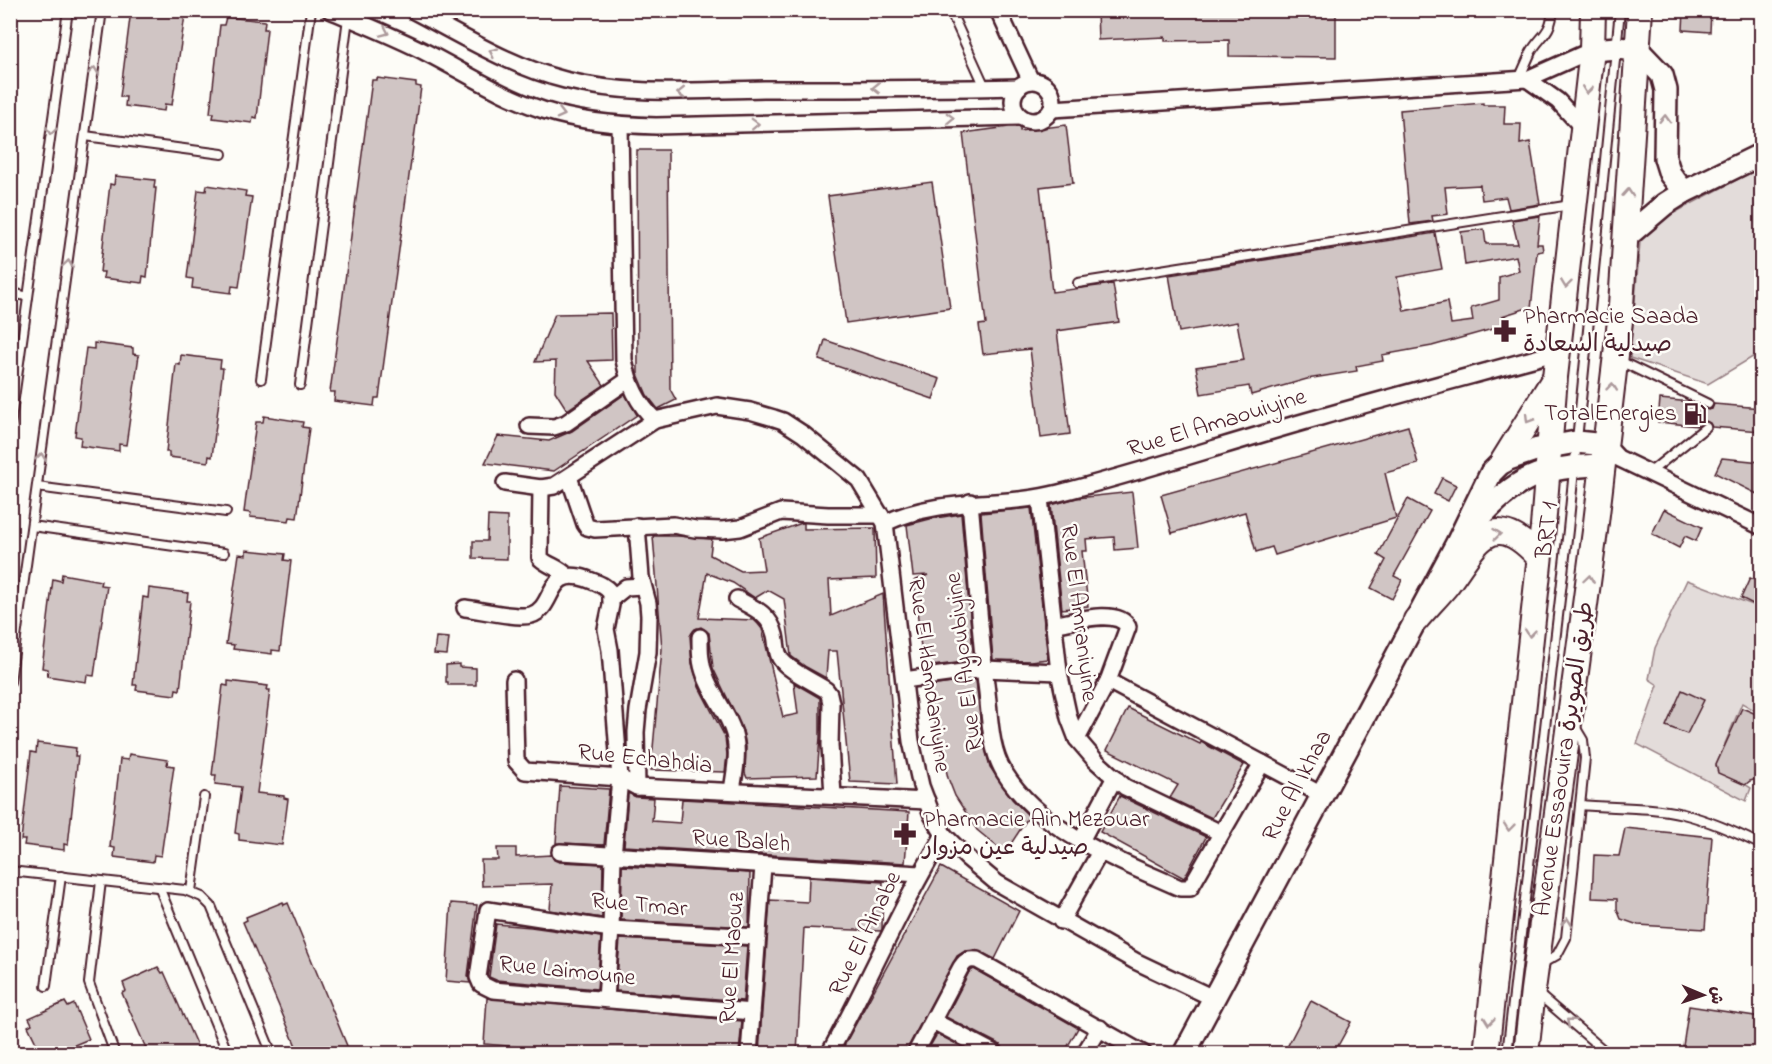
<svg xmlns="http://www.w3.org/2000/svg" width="1772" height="1064" viewBox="0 0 1772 1064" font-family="'Indie Flower','Playpen Sans Arabic',sans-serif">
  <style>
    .green { fill: #e3dcda; stroke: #967e82; stroke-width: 1.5 }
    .building { fill: #d0c5c4; stroke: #4a1f2b; stroke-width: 1.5 }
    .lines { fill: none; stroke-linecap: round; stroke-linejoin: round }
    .lane-casing { stroke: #4a1f2b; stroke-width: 12 }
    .street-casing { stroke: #4a1f2b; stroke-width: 20 }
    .secondary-casing { stroke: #4a1f2b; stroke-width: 26 }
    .primary-casing { stroke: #4a1f2b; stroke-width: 28 }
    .lane { stroke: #fdfcf7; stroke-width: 8 }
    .street { stroke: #fdfcf7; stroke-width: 15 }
    .secondary { stroke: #fdfcf7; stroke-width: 21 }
    .primary { stroke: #fdfcf7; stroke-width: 24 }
    .oneway { stroke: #ac999b }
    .labels { text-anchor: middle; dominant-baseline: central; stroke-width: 5; stroke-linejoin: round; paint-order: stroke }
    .poi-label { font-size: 24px; fill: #4a1f2b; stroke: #fdfcf7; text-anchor: start }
    .street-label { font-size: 24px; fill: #4a1f2b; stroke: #fdfcf7 }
  </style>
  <rect width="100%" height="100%" fill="#fdfcf7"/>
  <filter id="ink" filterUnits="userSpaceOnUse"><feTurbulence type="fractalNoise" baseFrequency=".0167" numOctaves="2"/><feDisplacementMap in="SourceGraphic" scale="12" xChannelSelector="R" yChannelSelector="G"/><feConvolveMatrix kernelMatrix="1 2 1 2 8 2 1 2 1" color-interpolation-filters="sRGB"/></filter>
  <g filter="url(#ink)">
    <g class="green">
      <polygon points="1761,167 1761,352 1708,384 1630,358 1640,242 1657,222"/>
      <polygon points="1687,580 1761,608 1761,714 1742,703 1716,765 1751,788 1746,801 1637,744 1658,685 1649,679 1655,648"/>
    </g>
    <g class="building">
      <polygon points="131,10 178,10 178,14 185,15 172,105 165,104 164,111 125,106 126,97 120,97"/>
      <polygon points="1097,10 1336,10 1336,57 1229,56 1229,40 1165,41 1165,37 1098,40"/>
      <polygon points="1684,10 1711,10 1710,32 1683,30"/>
      <polygon points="226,17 265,21 264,29 267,29 257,118 253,117 252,123 213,118 214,113 210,113 220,25 224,25"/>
      <polygon points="377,78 416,83 416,86 421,87 379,398 375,398 374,406 334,401 335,392 330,392 372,80 377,80"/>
      <polygon points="1483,103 1483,105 1505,105 1504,124 1521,124 1520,144 1530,142 1540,204 1509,209 1506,197 1482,200 1480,185 1445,187 1448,214 1432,216 1433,221 1410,224 1400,110"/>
      <polygon points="1066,125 1073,183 1040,187 1052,292 1113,284 1119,322 1057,331 1070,434 1041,438 1030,349 983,354 979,325 986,324 963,133 1009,127 1020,127 1020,131"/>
      <polygon points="637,150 668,150 670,389 676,400 658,409 647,395 638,374"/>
      <polygon points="115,176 155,180 154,188 156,188 147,277 143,276 142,283 103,278 104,272 100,272 110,184 114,185"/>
      <polygon points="932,182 950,308 846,323 828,196"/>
      <polygon points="207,185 246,191 245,196 252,197 239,287 232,286 231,293 192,288 193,279 187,278 198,190 206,191"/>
      <polygon points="1540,216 1537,244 1542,244 1543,251 1537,252 1531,309 1524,309 1502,316 1505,316 1507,325 1432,346 1382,355 1383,361 1356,366 1357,371 1307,379 1251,395 1249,386 1201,394 1196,367 1244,360 1237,322 1179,332 1169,275 1435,233 1442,269 1397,277 1404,311 1447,302 1451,324 1473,321 1471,308 1499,300 1499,277 1519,271 1516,256 1465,265 1461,232 1484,229 1486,244 1518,244 1512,220"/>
      <polygon points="611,313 612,360 588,361 604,385 567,410 555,391 556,361 535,362 555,314"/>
      <polygon points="825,340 940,379 933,399 819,360"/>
      <polygon points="94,343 133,348 133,354 139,355 126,445 119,444 119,451 80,446 81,437 75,436 86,348 94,349"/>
      <polygon points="181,355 221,360 220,368 223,368 212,457 209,456 208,462 169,457 169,452 166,452 176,364 180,365"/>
      <polygon points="625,394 637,415 554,471 485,463 498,436 549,441 572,431"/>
      <polygon points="1660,399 1691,402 1708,410 1712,409 1714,404 1761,408 1761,431 1712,427 1710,423 1706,421 1698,426 1658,422"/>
      <polygon points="264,416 303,422 302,427 309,428 297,518 290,517 289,521 250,517 251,513 244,512 256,422 263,422"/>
      <polygon points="1408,426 1418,464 1385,473 1396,518 1275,555 1272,547 1256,552 1245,512 1172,533 1161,495"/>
      <polygon points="1722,458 1761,462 1761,496 1715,473"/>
      <polygon points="1442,478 1456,485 1448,501 1434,494"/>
      <polygon points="1132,492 1138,548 1115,550 1114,537 1086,539 1087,551 1082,551 1088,606 1062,609 1051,505 1077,498"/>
      <polygon points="1408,499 1430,511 1394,576 1402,580 1392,599 1371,588 1386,560 1378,555"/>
      <polygon points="1031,508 1048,659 1030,661 993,660 981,513"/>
      <polygon points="1664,509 1702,527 1696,541 1685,536 1679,548 1652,534"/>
      <polygon points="961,514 974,661 923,667 914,581 928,575 913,576 907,525 930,519"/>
      <polygon points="488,516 507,517 507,559 473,558 473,541 487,541"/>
      <polygon points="802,523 804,523 804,529 875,528 876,578 829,580 831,616 883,594 897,784 850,782 837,651 828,651 826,678 806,667 791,656 784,599 768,590 755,598 733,583 707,573 699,618 754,620 758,624 762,629 783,717 798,714 794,683 820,698 820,737 817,776 747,778 745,773 746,747 743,731 713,668 709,633 701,627 695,629 690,636 692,663 699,687 725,737 727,755 725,772 651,770 662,649 653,536 678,536 712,539 710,555 741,571 764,570 759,538"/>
      <polygon points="246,550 285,554 284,560 291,561 280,651 272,650 272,654 233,649 234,645 226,644 239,554 246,555"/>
      <polygon points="62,574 101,581 100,585 107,586 94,676 87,675 86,682 47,676 48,669 42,668 53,579 61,581"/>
      <polygon points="1750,578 1761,583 1761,608 1741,598"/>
      <polygon points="149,588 188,593 187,601 190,601 180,690 176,689 175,695 136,690 137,685 133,685 143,597 148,598"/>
      <polygon points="436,637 449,638 447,655 434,654"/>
      <polygon points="459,664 459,667 476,668 476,685 448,685 448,682 446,682 446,665"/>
      <polygon points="976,680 982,735 990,767 1012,799 1029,816 1005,853 977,830 955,796 948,778 934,717 929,686"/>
      <polygon points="228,681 268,686 267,690 270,690 257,793 284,796 284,798 288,799 282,845 239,840 239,834 235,833 241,787 215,784 216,775 212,775 223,685 228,686"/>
      <polygon points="1682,690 1704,700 1687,734 1666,726"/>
      <polygon points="1128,708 1200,744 1201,742 1244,765 1212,818 1170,798 1178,785 1107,750"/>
      <polygon points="1742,708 1761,716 1761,778 1750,781 1745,785 1718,773 1716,765"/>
      <polygon points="37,743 76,748 75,756 78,756 68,845 64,844 64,850 24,845 25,840 21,840 31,752 36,753"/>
      <polygon points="129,754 168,760 167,765 174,766 161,856 154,855 153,862 114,857 115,848 110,847 120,759 128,760"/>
      <polygon points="560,786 609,789 604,845 556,843"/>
      <polygon points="628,793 636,797 654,798 652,821 680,823 682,799 909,812 905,863 624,846"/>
      <polygon points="1120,796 1206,837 1184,878 1100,832"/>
      <polygon points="1625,828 1712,837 1705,929 1638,925 1621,919 1617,909 1617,899 1592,898 1594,855 1619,856"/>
      <polygon points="497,848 516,848 516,857 551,855 554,860 559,862 603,864 602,918 550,910 552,884 482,886 481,860 498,860"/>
      <polygon points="622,866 750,873 749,927 621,920"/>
      <polygon points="941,867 1019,911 995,959 975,950 965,951 957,956 905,1053 840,1053"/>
      <polygon points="809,877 883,882 882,929 881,931 804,928 797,1053 759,1053 770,900 808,902"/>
      <polygon points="283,902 284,905 288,903 350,1053 299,1053 243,922 247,920 246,917"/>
      <polygon points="451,903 477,905 468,976 470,983 446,981"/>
      <polygon points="496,924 531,927 601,937 597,989 496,980 489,977"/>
      <polygon points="620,939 747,946 743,1001 616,991"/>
      <polygon points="158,967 162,973 164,972 200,1053 148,1053 122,993 126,991 123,983"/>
      <polygon points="974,969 1078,1028 1064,1053 1006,1053 1001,1045 946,1017 969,972"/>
      <polygon points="487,998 742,1021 739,1053 568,1053 533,1051 533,1048 484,1044"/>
      <polygon points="1311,1001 1351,1022 1334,1053 1284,1053"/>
      <polygon points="65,1002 68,1007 74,1004 89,1039 55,1053 41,1053 28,1026 32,1024 29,1018"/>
      <polygon points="1689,1006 1761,1017 1761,1053 1682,1053"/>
      <polygon points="937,1034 974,1053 926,1053"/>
    </g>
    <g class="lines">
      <g class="lane-casing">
        <g id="lane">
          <polyline points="950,10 985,87"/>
          <polyline points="435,22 437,10"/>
          <path d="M1519,79C1523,70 1527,61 1531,52C1541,35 1551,34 1553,10"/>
          <polyline points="85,136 222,154"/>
          <polyline points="1078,283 1571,205"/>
          <polyline points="10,292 28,297"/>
          <polyline points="1620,361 1708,404"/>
          <polyline points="261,379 311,10"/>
          <polyline points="300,385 348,18"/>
          <polyline points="10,427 68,10"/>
          <polyline points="1649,473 1706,427"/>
          <polyline points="37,487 226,512"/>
          <polyline points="32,526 224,553"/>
          <polyline points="10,682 102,10"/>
          <path d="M1580,805C1614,808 1649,806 1683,814C1711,821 1736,833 1762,845"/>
          <polyline points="10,871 185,890 202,897 211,906 272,1054"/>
          <polyline points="101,881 89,983 115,1054"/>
          <polyline points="159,887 228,1054"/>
          <polyline points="191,891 204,797"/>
          <polyline points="1541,964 1557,955 1566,938 1585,758 1583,740 1574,725"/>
          <polyline points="46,986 61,876"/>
          <polyline points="1538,994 1608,1054"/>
          <polyline points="1507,1054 1568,530 1620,10"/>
        </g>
      </g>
      <g class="street-casing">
        <g id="street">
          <path d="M330,10C363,24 396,37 427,53C466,73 501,96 543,110C580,122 618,125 656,126L1019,117"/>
          <path d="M412,10C461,35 511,67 565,80C633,97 694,90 764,89C849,89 934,89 1019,87"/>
          <polyline points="998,10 1031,81"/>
          <polyline points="1527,79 1558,101 1582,127"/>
          <circle cx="1033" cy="101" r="20"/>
          <polyline points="1052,109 1527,79 1592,50"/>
          <path d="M620,125L624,360C629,384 637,403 655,420"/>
          <polyline points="529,426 554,427 566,423 628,380"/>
          <polyline points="1606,445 1618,458 1762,527"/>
          <polyline points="569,477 585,524 587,527 595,529 673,525 695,529 722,530 740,528 781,512 828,515 881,515"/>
          <polyline points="505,483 541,488 554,486 655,420 717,406 750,411 774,418 783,421 803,434 859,480 885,523 911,741 921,786 932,815 944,835 966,857 997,883 1135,961 1213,998"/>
          <path d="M541,488L540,558C548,566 559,567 567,576"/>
          <polyline points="1040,498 1059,672 1069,718 1077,739 1095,760 1125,787 1221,833"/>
          <path d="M970,502C976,565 979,629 987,692C990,718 990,749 1004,772C1042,833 1118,860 1180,888H1190L1262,763"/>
          <path d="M885,523C942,496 1001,508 1059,493C1146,471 1231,442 1317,418C1397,395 1478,374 1558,352"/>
          <polyline points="611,599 626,587 643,586"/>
          <path d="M737,599C754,608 770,614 775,635C777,643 776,651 780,658C787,670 814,682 826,690L829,694L831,703L830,745L833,796"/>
          <path d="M465,608C481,610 517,619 531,615C556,608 545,565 587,579C597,583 605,585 611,593V605L606,629L610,650L620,778L613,856L611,929L606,999"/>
          <path d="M1053,625C1071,622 1118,607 1128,627L1108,681L1077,739"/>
          <path d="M700,637C700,650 700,663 705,675C712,696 728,712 734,734C739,752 735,772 732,790"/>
          <polyline points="514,680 516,761 525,771 620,778 637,787 927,801"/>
          <polyline points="904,680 984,669 1059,672"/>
          <polyline points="1108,681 1322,795"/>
          <polyline points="637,787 636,732 638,710 648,652 649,616 648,603 641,577 637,526"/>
          <polyline points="1081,841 1115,777"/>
          <polyline points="560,852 920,874"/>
          <polyline points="1061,921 1100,852"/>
          <polyline points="752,1012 493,990 481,984 478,977 488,910 611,929 758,937"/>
          <polyline points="933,1021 996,1054"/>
          <polyline points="749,1054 763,866"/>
          <path d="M829,1054C869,981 901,905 944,835"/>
          <path d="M915,1054L961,967C966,960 969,959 977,960L1144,1054"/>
          <polyline points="1084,1054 1100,1028"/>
        </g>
      </g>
      <g class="secondary-casing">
        <g id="secondary">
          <polyline points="1592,50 1617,48 1638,50 1662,75 1666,90 1665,158 1670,174 1684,192"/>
          <polyline points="1625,238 1665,204 1684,192 1762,154"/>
          <path d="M1475,523C1515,478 1541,466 1602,465"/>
          <polyline points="1184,1054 1457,543 1491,473 1503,461 1538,449 1576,442 1606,445"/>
        </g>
      </g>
      <g class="primary-casing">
        <g id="primary">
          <polyline points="1503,461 1554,379"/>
          <path d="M1416,620C1426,608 1437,597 1447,585C1476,547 1489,504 1538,556"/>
          <polyline points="1486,1054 1543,527 1555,377 1592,50 1593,10"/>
          <polyline points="1526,1054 1533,990 1595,531 1620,321 1640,10"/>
        </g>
      </g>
      <use href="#lane" class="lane"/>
      <use href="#street" class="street"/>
      <use href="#secondary" class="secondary"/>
      <use href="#primary" class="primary"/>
    </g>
    <defs><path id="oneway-chevron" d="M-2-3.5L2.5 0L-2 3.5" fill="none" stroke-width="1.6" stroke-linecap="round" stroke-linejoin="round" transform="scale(1.5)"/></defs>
    <g class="oneway">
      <use href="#oneway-chevron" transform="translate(385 32) rotate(24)"/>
      <use href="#oneway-chevron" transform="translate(493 52) rotate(-154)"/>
      <use href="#oneway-chevron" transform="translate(94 71) rotate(-82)"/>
      <use href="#oneway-chevron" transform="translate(876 88) rotate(179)"/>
      <use href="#oneway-chevron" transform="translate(1587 90) rotate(97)"/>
      <use href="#oneway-chevron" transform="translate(681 93) rotate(179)"/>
      <use href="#oneway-chevron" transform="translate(561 114) rotate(14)"/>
      <use href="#oneway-chevron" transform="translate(950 118) rotate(-2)"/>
      <use href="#oneway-chevron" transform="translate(1665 119) rotate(-88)"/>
      <use href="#oneway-chevron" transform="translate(755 124) rotate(-2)"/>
      <use href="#oneway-chevron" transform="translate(51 131) rotate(98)"/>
      <use href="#oneway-chevron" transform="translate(1628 193) rotate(-86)"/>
      <use href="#oneway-chevron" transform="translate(68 264) rotate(-82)"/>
      <use href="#oneway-chevron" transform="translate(1566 284) rotate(97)"/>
      <use href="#oneway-chevron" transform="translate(1612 387) rotate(-84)"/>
      <use href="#oneway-chevron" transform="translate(1529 419) rotate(121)"/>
      <use href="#oneway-chevron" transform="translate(41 457) rotate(-82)"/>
      <use href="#oneway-chevron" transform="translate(1497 534) rotate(-6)"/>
      <use href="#oneway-chevron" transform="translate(1589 579) rotate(-82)"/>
      <use href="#oneway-chevron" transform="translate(1530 633) rotate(96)"/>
      <use href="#oneway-chevron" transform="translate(1509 827) rotate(96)"/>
      <use href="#oneway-chevron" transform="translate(1567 922) rotate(-84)"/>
      <use href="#oneway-chevron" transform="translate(1489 1021) rotate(96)"/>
      <use href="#oneway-chevron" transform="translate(1570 1022) rotate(-140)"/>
    </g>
  </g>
  <defs>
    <g id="pharmacy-bare" transform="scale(1.8)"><path d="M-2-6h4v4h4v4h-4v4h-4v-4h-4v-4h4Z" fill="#4a1f2b" stroke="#fdfcf7" stroke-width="2.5" paint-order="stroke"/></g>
    <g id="fuel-bare" transform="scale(1.8)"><path d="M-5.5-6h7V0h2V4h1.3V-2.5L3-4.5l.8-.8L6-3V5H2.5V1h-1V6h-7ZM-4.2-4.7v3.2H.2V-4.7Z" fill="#4a1f2b" stroke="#fdfcf7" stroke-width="2.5" paint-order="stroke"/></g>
  </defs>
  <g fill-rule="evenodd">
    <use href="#pharmacy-bare" x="1505" y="331"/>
    <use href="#fuel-bare" x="1695" y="414"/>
    <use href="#pharmacy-bare" x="905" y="834"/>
  </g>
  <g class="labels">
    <g class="poi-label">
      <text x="1523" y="317">Pharmacie Saada<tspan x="1523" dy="28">صيدلية السعادة</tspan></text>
      <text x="1677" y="414" text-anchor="end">TotalEnergies</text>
      <text x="923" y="820">Pharmacie Ain Mezouar<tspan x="923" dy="28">صيدلية عين مزوار</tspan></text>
    </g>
    <g class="street-label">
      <text transform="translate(1217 424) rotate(-17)">Rue El Amaouiyine</text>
      <text transform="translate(1548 530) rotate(-84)">BRT 1</text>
      <text transform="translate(1078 613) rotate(83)">Rue El Amraniyine</text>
      <text transform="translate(965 662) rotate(-97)">Rue El Ayoubiyine</text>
      <text transform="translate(928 675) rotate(82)">Rue El Hamdaniyine</text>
      <text transform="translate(1565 759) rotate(-82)">Avenue Essaouira طريق الصويرة</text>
      <text transform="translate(645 760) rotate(6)">Rue Echahdia</text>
      <text transform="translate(1298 786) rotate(-62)">Rue Al Ikhaa</text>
      <text transform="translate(741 842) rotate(4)">Rue Baleh</text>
      <text transform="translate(639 906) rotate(5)">Rue Tmar</text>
      <text transform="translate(866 934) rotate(-64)">Rue El Ainabe</text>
      <text transform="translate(733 958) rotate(-86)">Rue El Maouz</text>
      <text transform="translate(567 972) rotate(6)">Rue Laimoune</text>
    </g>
  </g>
  <rect width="1772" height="1064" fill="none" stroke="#fdfcf7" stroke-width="36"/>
  <rect x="18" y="18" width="1736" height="1028" fill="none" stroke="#4a1f2b" stroke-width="2" filter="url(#ink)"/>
  <g transform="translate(1703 995) rotate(92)" stroke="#fdfcf7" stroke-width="4.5" paint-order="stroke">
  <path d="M0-4.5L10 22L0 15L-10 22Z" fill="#4a1f2b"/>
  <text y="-9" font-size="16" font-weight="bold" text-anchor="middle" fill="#4a1f2b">ش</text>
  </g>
</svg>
